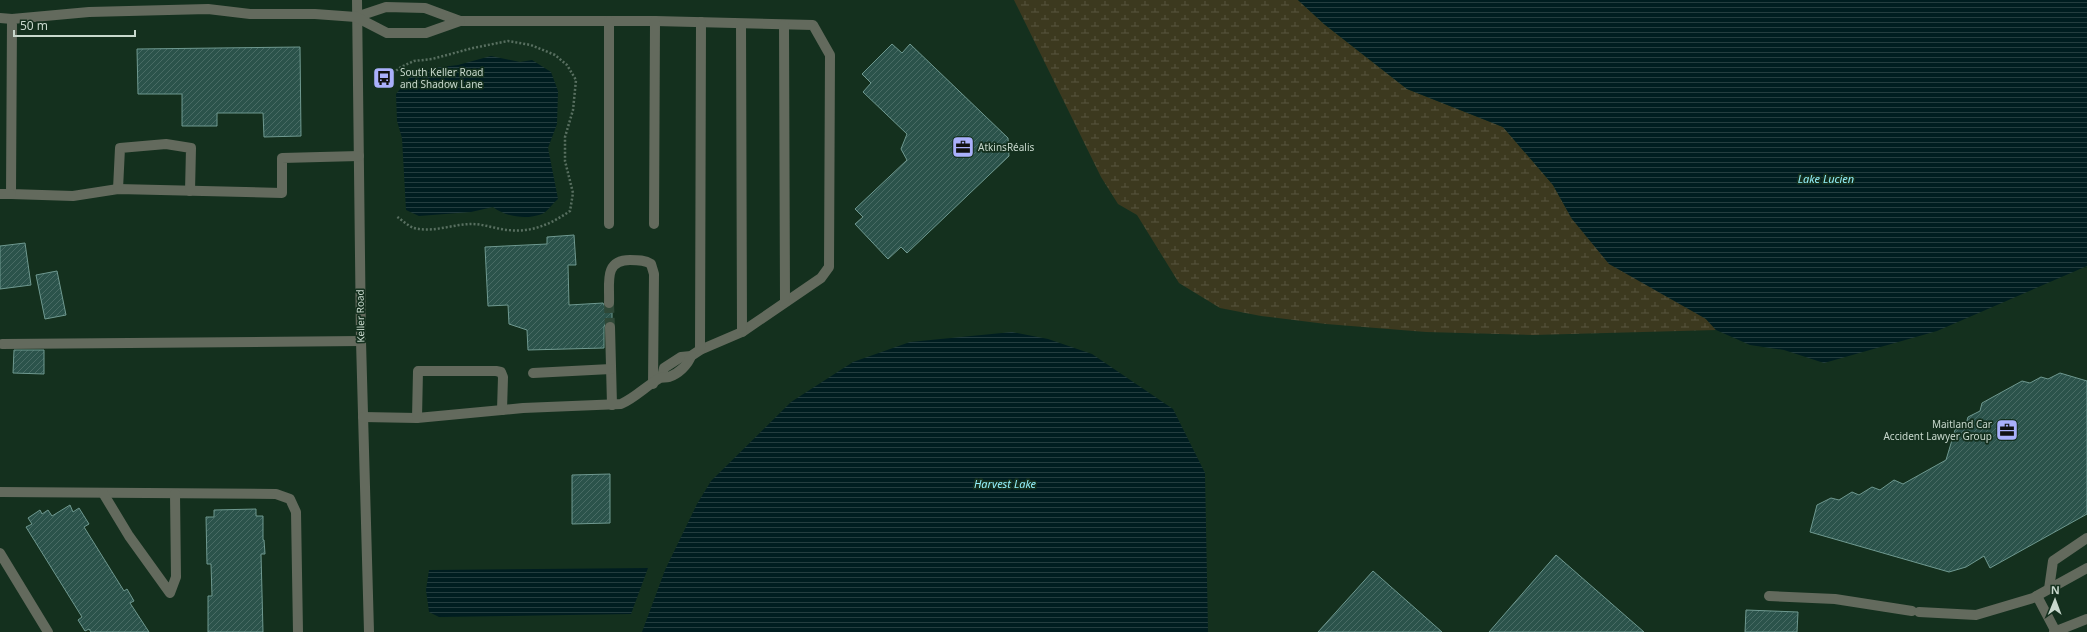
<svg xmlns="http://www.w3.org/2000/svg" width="2087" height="632" viewBox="0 0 2087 632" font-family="'Noto Sans',sans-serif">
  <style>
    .wetland { fill: url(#wetland-marsh) }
    .water { fill: url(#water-rules) }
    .building { fill: url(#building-hatch); stroke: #6f9990 }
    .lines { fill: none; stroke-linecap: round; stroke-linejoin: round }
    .minor-tunnel { stroke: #2f4938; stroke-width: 10; stroke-dasharray: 10 5; stroke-linecap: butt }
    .path { stroke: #586f60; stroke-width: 2.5; stroke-dasharray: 2 2; stroke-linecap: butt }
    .minor { stroke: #636a5d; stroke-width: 10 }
    .labels { text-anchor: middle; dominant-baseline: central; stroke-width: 3.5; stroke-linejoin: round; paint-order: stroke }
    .poi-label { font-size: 10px; fill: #c8d8cd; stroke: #14301e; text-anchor: start }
    .street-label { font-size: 10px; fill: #c8d8cd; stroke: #14301e }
    .water-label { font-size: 11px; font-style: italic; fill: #93f0fa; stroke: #14301e }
  </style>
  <defs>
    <pattern id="wetland-marsh" width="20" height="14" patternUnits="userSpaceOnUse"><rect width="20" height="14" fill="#3c391f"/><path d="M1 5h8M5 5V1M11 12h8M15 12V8" fill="none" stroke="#57553e"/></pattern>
    <pattern id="water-rules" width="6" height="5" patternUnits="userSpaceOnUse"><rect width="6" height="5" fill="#001d20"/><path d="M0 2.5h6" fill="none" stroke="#243d3f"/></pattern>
    <pattern id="building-hatch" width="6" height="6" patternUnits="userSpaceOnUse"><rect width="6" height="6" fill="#2b534b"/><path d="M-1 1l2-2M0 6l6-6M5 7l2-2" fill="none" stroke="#486b64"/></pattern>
  </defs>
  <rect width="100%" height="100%" fill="#14301e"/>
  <polygon class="wetland" points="1014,0 1298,0 1324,24 1407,89 1503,127 1553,185 1572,219 1706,319 1716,330 1533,335 1426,332 1326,324 1261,316 1220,308 1179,283 1137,215 1118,204 1101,177"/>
  <g class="water">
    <polygon points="1298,0 2087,0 2087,266 1937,331 1824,363 1784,350 1750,345 1716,330 1706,319 1609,264 1572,219 1553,185 1503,127 1407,89 1324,24"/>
    <path d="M491,56L520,62L532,60L551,72L558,91L557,124L548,148L558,199C553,203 547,212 542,214C526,220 506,217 493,207L471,212L419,216L406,210L402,138L397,121L396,94L410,77L434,68L458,65Z"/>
    <polygon points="1012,332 1048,339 1092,354 1173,409 1205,473 1208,632 642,632 665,570 697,504 711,481 791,402 853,362 910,342"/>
    <polygon points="648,568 631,614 439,617 429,612 426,590 429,570"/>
  </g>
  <g class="building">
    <polygon points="892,44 902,53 910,44 1008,138 1009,156 907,253 901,247 888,259 855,224 863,217 855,209 907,160 901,149 907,134 863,92 871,83 862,74"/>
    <polygon points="300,47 301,136 264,137 263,113 217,113 217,126 182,126 182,94 138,94 137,49"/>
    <polygon points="574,235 576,265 568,265 569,305 603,303 606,309 612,309 612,321 606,322 604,327 604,348 528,350 527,330 509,324 508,305 488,306 485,247 547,244 547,237"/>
    <polygon points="25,243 31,285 0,289 0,246"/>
    <polygon points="57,271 66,315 45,319 36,275"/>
    <polygon points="14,350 44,350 44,374 13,373"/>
    <polygon points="2060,373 2087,381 2087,514 1990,568 1984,556 1966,567 1949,572 1810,532 1817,505 1831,498 1839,500 1852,492 1859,495 1872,487 1880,490 1894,480 1903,484 1946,460 1955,430 1966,424 1968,417 1980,411 1982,403 2022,381 2030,383 2041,377 2048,379"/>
    <polygon points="610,474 610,523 572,524 572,475"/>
    <polygon points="70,505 73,512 79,508 89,524 84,527 124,591 127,589 134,601 130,603 149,632 91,632 89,629 85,631 78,620 82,617 26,527 32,524 28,518 40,510 42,514 48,510 52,516"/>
    <polygon points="256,509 256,516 263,516 263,540 264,540 265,554 261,554 263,632 208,632 208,596 212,596 211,564 207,564 206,517 214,517 214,510"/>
    <polygon points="1556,555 1644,632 1489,632"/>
    <polygon points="1373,571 1442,632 1318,632"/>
    <polygon points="1746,610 1798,612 1797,632 1745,632"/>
  </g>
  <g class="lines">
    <polyline class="minor-tunnel" points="609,303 610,327"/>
    <path class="path" d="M393,73L401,67L414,61L432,59L473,48L508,41L531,45L555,55L567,65L576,80L573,110L565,137V161L573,193L570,211C551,224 531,233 508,230C496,229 484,224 472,224C453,224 433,233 414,228C408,226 402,220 396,216"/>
    <g class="minor">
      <polyline points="357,0 361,341 369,632"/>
      <polyline points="356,17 386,7 425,8 460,21 655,21 813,25 830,55 829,267 821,278 742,332 700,350 691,356 681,357 664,368 662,377"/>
      <polyline points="0,18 12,19"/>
      <polyline points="609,21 609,224"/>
      <polyline points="741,24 742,332"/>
      <polyline points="784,25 785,302"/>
      <polyline points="359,156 282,158 282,193 118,189 73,196 11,194 12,19 89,12 208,9 250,14 315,14 356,17 387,33 426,33 460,21"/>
      <polyline points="118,189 120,148 166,144 191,148 190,191"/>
      <polyline points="0,194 11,194"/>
      <polyline points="654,224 655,21"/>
      <path d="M609,303C610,284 603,260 630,260C638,260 645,260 651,264L654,274L653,384"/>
      <polyline points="610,327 612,405"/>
      <polyline points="2,344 361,341"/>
      <polyline points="700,350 701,22"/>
      <polyline points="533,373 611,369"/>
      <path d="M363,417L417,418L523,408L621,404C635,398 646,386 660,378C663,377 666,378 669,377C678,374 688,365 691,356"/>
      <polyline points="417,418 418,371 496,371 501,372 503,377 502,410"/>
      <polyline points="0,492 276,494 290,499 296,512 298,632"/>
      <polyline points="103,493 129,536 170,593 176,577 175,494"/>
      <polyline points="0,553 48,632"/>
      <polyline points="2049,589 2053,561 2087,538"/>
      <polyline points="1769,596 1835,599 1912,611"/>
      <polyline points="2037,596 2056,632"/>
      <polyline points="1919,612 1976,615 2033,598 2087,568"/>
      <polyline points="2054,632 2087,619"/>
    </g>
  </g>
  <defs>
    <g id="bus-square" transform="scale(1.15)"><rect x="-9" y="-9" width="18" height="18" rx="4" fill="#aab0fb" stroke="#14301e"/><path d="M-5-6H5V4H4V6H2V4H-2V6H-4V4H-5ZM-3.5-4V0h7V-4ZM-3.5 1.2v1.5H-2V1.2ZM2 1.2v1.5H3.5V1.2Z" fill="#111"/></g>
    <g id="office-square" transform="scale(1.15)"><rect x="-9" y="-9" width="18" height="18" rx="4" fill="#aab0fb" stroke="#14301e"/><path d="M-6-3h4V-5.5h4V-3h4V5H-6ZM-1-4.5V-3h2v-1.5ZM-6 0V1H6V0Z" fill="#111"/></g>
  </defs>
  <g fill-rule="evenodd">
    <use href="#bus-square" x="384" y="78"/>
    <use href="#office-square" x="963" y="147"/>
    <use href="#office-square" x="2007" y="430"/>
  </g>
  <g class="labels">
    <g class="poi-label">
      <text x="400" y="72">South Keller Road<tspan x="400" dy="12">and Shadow Lane</tspan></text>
      <text x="978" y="147">AtkinsRéalis</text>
      <text x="1992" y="424" text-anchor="end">Maitland Car<tspan x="1992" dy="12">Accident Lawyer Group</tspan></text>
    </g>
    <g class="street-label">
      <text transform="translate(360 316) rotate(-91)">Keller Road</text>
    </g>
    <g class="water-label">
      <text x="1826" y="178">Lake Lucien</text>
      <text x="1005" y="483">Harvest Lake</text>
    </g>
  </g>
  <g transform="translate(2055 600) rotate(1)" stroke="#14301e" stroke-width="3" paint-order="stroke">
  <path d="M0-3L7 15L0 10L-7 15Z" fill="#c8d8cd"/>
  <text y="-6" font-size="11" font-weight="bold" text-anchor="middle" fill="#c8d8cd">N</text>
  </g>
  <path d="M14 30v6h121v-6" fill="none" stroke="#c8d8cd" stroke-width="2"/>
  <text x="20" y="30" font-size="12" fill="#c8d8cd" stroke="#14301e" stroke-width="3" paint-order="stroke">50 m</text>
</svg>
